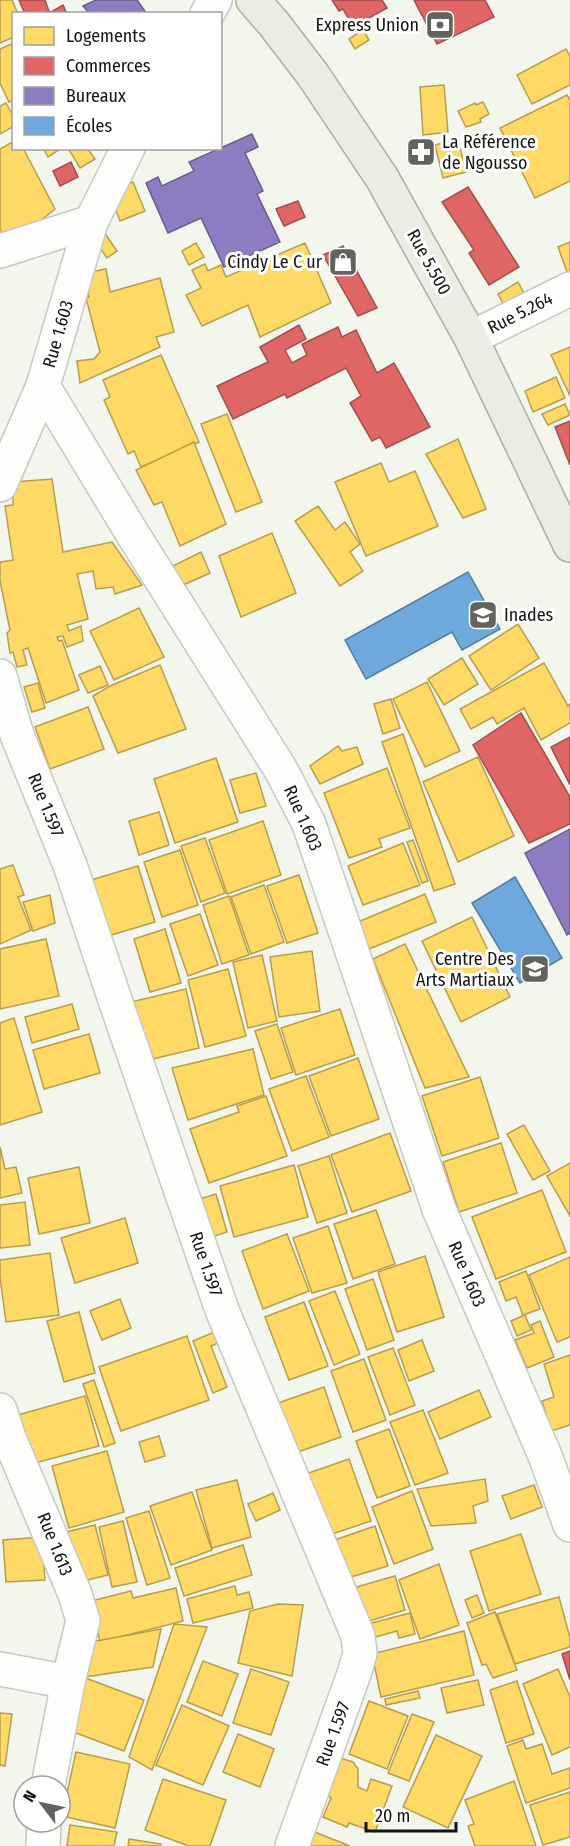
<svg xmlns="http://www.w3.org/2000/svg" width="570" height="1846" viewBox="0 0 570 1846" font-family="'Fira Sans Condensed',sans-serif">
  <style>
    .homes { fill: #ffd966; stroke: #b89e4c; stroke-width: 1.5 }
    .shops { fill: #e06666; stroke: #a24e4c; stroke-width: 1.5 }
    .offices { fill: #8e7cc3; stroke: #695d8d; stroke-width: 1.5 }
    .schools { fill: #6fa8dc; stroke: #537c9e; stroke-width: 1.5 }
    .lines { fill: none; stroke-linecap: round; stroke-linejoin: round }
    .minor-casing { stroke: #c5c9c2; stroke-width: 36 }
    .major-casing { stroke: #a9b09f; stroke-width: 36 }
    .minor { stroke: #fdfefc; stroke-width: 33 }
    .major { stroke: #eaede4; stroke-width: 33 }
    .labels { text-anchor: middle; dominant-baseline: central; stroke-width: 6; stroke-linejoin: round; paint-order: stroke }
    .poi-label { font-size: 18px; fill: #13150f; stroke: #fff; text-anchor: end }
    .street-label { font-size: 18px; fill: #13150f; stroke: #fff }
  </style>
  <rect width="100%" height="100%" fill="#f2f6ed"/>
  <g class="homes">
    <polygon points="0,0 12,0 18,14 14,14 14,37 0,43"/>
    <polygon points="363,30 369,40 355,49 349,39"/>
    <polygon points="14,43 14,100 9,102 0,83 0,49"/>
    <polygon points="566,49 570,56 570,85 532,104 517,75"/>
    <polygon points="444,85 448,132 423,135 420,87"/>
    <polygon points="567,95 570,100 570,181 535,198 500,128"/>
    <polygon points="483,102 489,114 480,119 481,122 466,127 458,111 475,103 476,105"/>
    <polygon points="6,103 14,117 14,126 0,134 0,106"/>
    <polygon points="458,139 466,172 443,178 435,145"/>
    <polygon points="14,141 14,148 23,148 55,209 9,246 0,229 0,149"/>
    <polygon points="43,148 62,148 48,157"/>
    <polygon points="68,148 87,148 95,159 80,168"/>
    <polygon points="133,182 145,211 120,221 109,191"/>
    <polygon points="104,232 117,251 107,258 94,239"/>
    <polygon points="570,242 570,280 558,247"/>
    <polygon points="196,243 204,257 189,265 182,251"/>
    <polygon points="305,243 331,303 260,337 248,305 202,326 186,295 201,288 192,270 205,264 208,271 221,265 226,277"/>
    <polygon points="106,269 110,292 160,278 174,332 156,337 160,347 80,383 77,361 94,359 100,352 86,298 89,297 85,273"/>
    <polygon points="518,282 525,295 505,307 498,294"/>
    <polygon points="570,347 570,396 551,355"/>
    <polygon points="161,355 199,442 141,467 134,451 128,454 104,400 110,397 103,380"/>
    <polygon points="556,377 565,398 533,412 525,391"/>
    <polygon points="565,404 570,415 548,425 542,414"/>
    <polygon points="227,414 262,502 236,512 201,424"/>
    <polygon points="458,439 486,509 463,518 426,454"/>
    <polygon points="194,442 226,524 180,546 162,502 154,505 136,470"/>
    <polygon points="381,463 389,482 415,471 438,526 366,556 335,482"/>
    <polygon points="52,479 63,552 112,542 142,585 115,594 113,587 96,589 93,571 77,574 88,619 67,625 69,631 81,626 83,641 67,647 63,636 57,637 59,641 62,640 79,690 46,703 28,648 23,650 27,665 17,667 13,652 10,653 7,633 10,630 0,581 0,562 13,560 5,506 13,505 13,482"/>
    <polygon points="318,506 335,530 345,522 360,544 350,552 363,571 340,586 295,521"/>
    <polygon points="272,533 296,593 241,617 219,556"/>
    <polygon points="201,552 210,573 181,586 171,567"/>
    <polygon points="139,608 164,657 114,680 90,631"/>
    <polygon points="518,624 539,658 491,690 469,656"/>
    <polygon points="462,658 478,684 444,705 428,679"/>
    <polygon points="544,663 568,706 570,704 570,723 541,740 524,708 497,724 493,717 471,729 460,709"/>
    <polygon points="160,665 186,729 118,753 93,696 110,686"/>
    <polygon points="100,666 108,685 88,693 79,675"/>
    <polygon points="427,682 460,751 425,767 393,699"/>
    <polygon points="38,683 45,708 32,712 24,687"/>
    <polygon points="391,699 400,728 383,734 374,704"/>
    <polygon points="88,707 104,749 50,769 35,727"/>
    <polygon points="403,734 455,884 434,891 382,742"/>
    <polygon points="338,746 342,751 357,747 363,764 320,784 310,766"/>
    <polygon points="478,757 514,836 458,862 423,782"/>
    <polygon points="216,758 238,822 175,843 154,779"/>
    <polygon points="387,768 410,828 379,839 382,847 349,858 324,793"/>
    <polygon points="256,773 266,806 240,813 230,780"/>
    <polygon points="159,812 169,845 139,855 129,821"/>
    <polygon points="263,821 281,875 227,894 209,840"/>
    <polygon points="205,838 225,893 201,902 181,846"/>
    <polygon points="413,840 428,881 422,883 407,842"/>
    <polygon points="403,843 420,885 363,905 348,866"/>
    <polygon points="180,850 198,905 162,917 144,862"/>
    <polygon points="13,865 24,895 18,897 31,930 0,944 0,869"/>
    <polygon points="138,866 155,922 108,936 91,880"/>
    <polygon points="299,875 318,933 287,943 267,886"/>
    <polygon points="264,885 284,942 251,954 231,897"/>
    <polygon points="425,894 436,922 369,949 358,922"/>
    <polygon points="50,895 55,923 33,931 23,902"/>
    <polygon points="229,896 249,955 222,964 203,905"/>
    <polygon points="200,914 218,965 188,976 170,924"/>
    <polygon points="472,917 510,997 461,1022 422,941"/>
    <polygon points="165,929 181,983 150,992 134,939"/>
    <polygon points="46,939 59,996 0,1009 0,949"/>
    <polygon points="405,944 469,1077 425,1088 373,959"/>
    <polygon points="312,951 320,1011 279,1017 270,957"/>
    <polygon points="262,955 277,1021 248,1028 233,962"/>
    <polygon points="228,969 246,1036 205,1047 188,980"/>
    <polygon points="186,989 199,1048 144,1061 131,1002"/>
    <polygon points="72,1004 79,1029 32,1043 25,1017"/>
    <polygon points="340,1009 355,1055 296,1075 281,1028"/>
    <polygon points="14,1018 42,1112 0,1125 0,1023"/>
    <polygon points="277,1024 293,1072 271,1079 255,1031"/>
    <polygon points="89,1034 100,1073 44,1089 33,1050"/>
    <polygon points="253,1049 264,1095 188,1120 172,1068"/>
    <polygon points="358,1058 379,1119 331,1136 309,1076"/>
    <polygon points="306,1076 329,1137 292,1151 269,1089"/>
    <polygon points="480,1077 499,1138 442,1156 422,1096"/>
    <polygon points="266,1096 287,1156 209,1183 190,1129 239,1112 237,1106"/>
    <polygon points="524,1125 550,1171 533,1180 507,1134"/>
    <polygon points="390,1133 411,1191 352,1212 331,1155"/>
    <polygon points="501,1143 517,1193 459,1212 443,1162"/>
    <polygon points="0,1147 5,1169 16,1167 22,1193 0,1198"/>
    <polygon points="329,1156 347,1213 317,1223 298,1166"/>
    <polygon points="570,1163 570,1216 547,1176"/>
    <polygon points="294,1165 308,1217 234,1237 220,1186"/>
    <polygon points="79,1167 90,1223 39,1234 28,1178"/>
    <polygon points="542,1190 566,1252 496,1279 472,1217"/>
    <polygon points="216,1194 227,1232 208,1238 197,1200"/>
    <polygon points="25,1202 30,1245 0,1248 0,1205"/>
    <polygon points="376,1210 395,1264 353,1279 334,1224"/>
    <polygon points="125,1218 138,1263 75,1283 61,1238"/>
    <polygon points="328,1226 347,1283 312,1293 293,1238"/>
    <polygon points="287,1234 309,1291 263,1309 242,1251"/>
    <polygon points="50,1253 59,1315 6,1322 0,1277 0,1260"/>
    <polygon points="425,1256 444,1317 397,1332 378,1272"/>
    <polygon points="570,1257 570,1337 557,1342 529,1275"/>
    <polygon points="526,1271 540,1309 523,1315 516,1297 506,1301 499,1282"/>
    <polygon points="373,1279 394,1340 367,1350 345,1289"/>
    <polygon points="335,1291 360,1354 334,1365 309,1301"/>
    <polygon points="120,1299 131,1328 102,1340 90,1311"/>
    <polygon points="304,1302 328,1366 289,1380 265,1317"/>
    <polygon points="79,1312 95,1373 64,1382 47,1321"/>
    <polygon points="525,1315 531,1330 517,1336 511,1321"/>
    <polygon points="540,1321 554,1357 527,1368 515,1340 534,1333 531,1325"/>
    <polygon points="217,1331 221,1342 211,1346 227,1387 213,1393 193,1341"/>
    <polygon points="187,1336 209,1400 121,1431 99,1367"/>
    <polygon points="422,1340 434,1371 409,1381 398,1350"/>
    <polygon points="393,1348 415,1405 390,1415 368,1357"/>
    <polygon points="570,1355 570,1425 551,1431 542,1401 554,1397 544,1364"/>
    <polygon points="364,1359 386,1420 353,1432 331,1371"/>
    <polygon points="94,1380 115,1443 104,1447 83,1384"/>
    <polygon points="324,1387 341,1437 295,1453 278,1403"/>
    <polygon points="479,1390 491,1417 440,1439 428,1412"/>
    <polygon points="85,1396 99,1446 31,1464 18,1415"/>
    <polygon points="423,1410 448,1473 415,1485 390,1422"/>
    <polygon points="389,1429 410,1486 377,1498 356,1441"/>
    <polygon points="159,1436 165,1456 145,1462 139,1442"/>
    <polygon points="107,1451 124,1512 69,1528 52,1466"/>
    <polygon points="349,1459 371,1521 326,1536 306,1474"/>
    <polygon points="485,1479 488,1501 473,1506 476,1523 431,1526 417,1489"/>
    <polygon points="237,1480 251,1537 212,1548 196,1490"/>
    <polygon points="534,1485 542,1507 511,1519 502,1496"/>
    <polygon points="412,1491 433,1549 394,1564 372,1507"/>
    <polygon points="192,1492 212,1550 171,1565 150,1506"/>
    <polygon points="273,1493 280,1510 256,1521 248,1504"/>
    <polygon points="149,1511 170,1578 147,1585 126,1518"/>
    <polygon points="123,1521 137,1582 112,1587 99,1527"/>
    <polygon points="95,1525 108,1575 79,1582 66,1532"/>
    <polygon points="375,1526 388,1566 344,1579 329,1542"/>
    <polygon points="521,1534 541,1594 489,1611 470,1551"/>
    <polygon points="42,1537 45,1580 6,1582 3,1540"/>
    <polygon points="243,1545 252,1575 184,1596 175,1568"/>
    <polygon points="439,1564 459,1625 420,1639 399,1580"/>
    <polygon points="395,1576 405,1610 363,1623 353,1588"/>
    <polygon points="235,1586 237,1595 249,1592 253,1608 193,1623 187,1599"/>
    <polygon points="176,1588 183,1621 100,1642 91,1601 131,1591 133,1598"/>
    <polygon points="477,1595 484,1613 472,1618 465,1600"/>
    <polygon points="559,1597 570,1638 570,1647 515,1664 497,1614"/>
    <polygon points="278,1604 303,1605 292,1676 238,1663 250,1611"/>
    <polygon points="495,1612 517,1670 493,1678 486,1664 482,1665 467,1623"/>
    <polygon points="410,1613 415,1634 399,1638 397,1631 368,1639 364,1625"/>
    <polygon points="174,1624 207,1627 152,1770 129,1757"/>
    <polygon points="161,1629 153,1667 77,1678 86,1643"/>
    <polygon points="464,1631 474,1675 381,1697 372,1654"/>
    <polygon points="203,1661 238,1674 222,1716 187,1702"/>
    <polygon points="251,1669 289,1682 271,1735 233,1723"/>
    <polygon points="558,1669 570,1697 570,1747 552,1755 523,1684"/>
    <polygon points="83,1677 144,1700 124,1751 63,1728"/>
    <polygon points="478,1680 484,1705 447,1713 441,1688"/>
    <polygon points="517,1681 534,1734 506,1743 490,1690"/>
    <polygon points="418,1691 420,1698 386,1705 385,1699"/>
    <polygon points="369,1701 408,1716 387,1769 349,1754"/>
    <polygon points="182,1705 229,1726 203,1785 156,1765"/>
    <polygon points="0,1713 12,1714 5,1766 0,1765"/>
    <polygon points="412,1714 434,1722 409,1781 388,1773"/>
    <polygon points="238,1734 274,1749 260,1787 223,1772"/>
    <polygon points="436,1735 482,1756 448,1828 403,1807"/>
    <polygon points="523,1740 526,1749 542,1744 552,1774 570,1768 570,1788 526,1803 507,1746"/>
    <polygon points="76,1752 130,1764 115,1828 62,1816"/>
    <polygon points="340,1758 353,1762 358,1769 358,1787 362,1789 367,1791 371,1779 392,1786 375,1832 349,1823 347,1827 323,1817 331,1798 321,1789"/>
    <polygon points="163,1779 226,1800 210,1846 189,1846 145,1830"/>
    <polygon points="514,1781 536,1846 475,1846 468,1826 474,1824 465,1800"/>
    <polygon points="570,1792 570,1837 543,1845 530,1805"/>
    <polygon points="70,1825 117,1832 114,1846 67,1846"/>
    <polygon points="307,1829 350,1846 300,1846"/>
    <polygon points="129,1839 161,1844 160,1846 128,1846"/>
  </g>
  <g class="shops">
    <polygon points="19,0 45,0 50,14 25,14"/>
    <polygon points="332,0 382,0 387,8 353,27 343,9 339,11"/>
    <polygon points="414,0 485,0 494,17 437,44"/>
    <polygon points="63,5 67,14 52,14 51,12"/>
    <polygon points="71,162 78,177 60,186 53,171"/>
    <polygon points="468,187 519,267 489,285 469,253 474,250 442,202"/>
    <polygon points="298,201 305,217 284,226 276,209"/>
    <polygon points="343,246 377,308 358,316 323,255"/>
    <polygon points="299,325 306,339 285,350 292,363 307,355 302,344 338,327 342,337 356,330 377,373 394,363 430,427 386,448 380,437 372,441 350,403 361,396 346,368 287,398 285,394 233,419 217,386 268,362 260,347"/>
    <polygon points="570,421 570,465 555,427"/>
    <polygon points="521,713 570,797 570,824 529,843 473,745"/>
    <polygon points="570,737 570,785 551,747"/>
    <polygon points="570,1651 570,1680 562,1654"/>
  </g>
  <g class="offices">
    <polygon points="96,0 137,0 147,14 90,14 83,6"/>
    <polygon points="252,134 258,147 245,153 263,191 257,194 280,242 224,267 201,218 168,233 146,183 158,177 162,186 194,171 189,162"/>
    <polygon points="570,829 570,933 567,935 525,853"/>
  </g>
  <g class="schools">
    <polygon points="468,572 500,629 462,650 452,632 366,679 345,640"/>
    <polygon points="515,877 562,958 520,983 472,903"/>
  </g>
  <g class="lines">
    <g class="minor-casing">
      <g id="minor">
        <polyline points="207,14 215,0"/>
        <polyline points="128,148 91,222 43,386 132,533 281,770 309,824 439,1209 546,1458 570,1525"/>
        <polyline points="0,251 91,222"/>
        <polyline points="471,338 570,289"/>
        <polyline points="0,485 43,386"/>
        <polyline points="0,676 17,735 70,865 114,997 222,1310 358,1636 360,1653 355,1671 292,1846"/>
        <polyline points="0,1410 9,1438 75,1594 83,1621 68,1682"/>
        <polyline points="0,1669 68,1682 48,1786"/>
        <polyline points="43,1846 44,1822"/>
      </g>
    </g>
    <g class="major-casing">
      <polyline id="major" points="253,0 274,24 313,75 382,178 471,338 570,545"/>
    </g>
    <use href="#minor" class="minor"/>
    <use href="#major" class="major"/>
  </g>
  <defs>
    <g id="bank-square" transform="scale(1.5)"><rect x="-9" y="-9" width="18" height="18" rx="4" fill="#61645d" stroke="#fff"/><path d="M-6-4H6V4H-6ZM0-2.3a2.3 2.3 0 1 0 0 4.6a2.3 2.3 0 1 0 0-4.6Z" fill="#fff"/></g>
    <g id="pharmacy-square" transform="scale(1.5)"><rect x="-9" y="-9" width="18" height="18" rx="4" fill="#61645d" stroke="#fff"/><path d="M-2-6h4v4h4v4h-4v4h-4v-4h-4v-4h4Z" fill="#fff"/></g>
    <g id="shop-square" transform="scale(1.5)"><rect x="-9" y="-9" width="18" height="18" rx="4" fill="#61645d" stroke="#fff"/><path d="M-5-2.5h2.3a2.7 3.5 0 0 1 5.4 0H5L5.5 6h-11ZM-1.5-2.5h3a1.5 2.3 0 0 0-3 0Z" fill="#fff"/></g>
    <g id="university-square" transform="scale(1.5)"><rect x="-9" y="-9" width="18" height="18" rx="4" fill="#61645d" stroke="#fff"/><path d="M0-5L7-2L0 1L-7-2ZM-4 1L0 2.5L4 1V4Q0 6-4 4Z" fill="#fff"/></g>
  </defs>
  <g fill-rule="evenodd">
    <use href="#bank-square" x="440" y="25"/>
    <use href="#pharmacy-square" x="421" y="152"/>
    <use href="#shop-square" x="343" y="262"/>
    <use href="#university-square" x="483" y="615"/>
    <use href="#university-square" x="535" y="969"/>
  </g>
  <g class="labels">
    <g class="poi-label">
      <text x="419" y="25">Express Union</text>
      <text x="442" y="142" text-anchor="start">La Référence<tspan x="442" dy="21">de Ngousso</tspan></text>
      <text x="322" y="262">Cindy Le C ur</text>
      <text x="504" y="615" text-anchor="start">Inades</text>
      <text x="514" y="959">Centre Des<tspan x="514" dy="21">Arts Martiaux</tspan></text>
    </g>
    <g class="street-label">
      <text transform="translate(429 262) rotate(61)">Rue 5.500</text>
      <text transform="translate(520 313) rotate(-27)">Rue 5.264</text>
      <text transform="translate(58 334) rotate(-74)">Rue 1.603</text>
      <text transform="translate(46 805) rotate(68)">Rue 1.597</text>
      <text transform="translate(303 818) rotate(66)">Rue 1.603</text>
      <text transform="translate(206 1264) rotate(71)">Rue 1.597</text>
      <text transform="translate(467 1274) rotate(67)">Rue 1.603</text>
      <text transform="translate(55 1544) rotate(68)">Rue 1.613</text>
      <text transform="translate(333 1734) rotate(-70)">Rue 1.597</text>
    </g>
  </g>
  <rect x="12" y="12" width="210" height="138" fill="#ffffff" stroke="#a1a19f" stroke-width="1.5"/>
  <rect x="24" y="27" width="30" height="18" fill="#ffd966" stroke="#a1a19f" stroke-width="1.5"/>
  <text x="66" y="42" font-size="18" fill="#13150f">Logements</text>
  <rect x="24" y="57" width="30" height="18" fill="#e06666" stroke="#a1a19f" stroke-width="1.5"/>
  <text x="66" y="72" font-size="18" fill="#13150f">Commerces</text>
  <rect x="24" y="87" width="30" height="18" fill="#8e7cc3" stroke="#a1a19f" stroke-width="1.5"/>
  <text x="66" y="102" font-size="18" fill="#13150f">Bureaux</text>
  <rect x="24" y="117" width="30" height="18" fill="#6fa8dc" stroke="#a1a19f" stroke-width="1.5"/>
  <text x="66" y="132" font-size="18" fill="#13150f">Écoles</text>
  <g transform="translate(42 1804) rotate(302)"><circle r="28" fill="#ffffff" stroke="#a1a19f" stroke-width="1.5"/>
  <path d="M0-4.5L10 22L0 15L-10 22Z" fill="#61645d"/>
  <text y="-9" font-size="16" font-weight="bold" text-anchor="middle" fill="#13150f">N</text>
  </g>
  <path d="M366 1822v9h90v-9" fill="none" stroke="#13150f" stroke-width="3"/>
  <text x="375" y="1822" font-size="18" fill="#13150f" stroke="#ffffff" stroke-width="4.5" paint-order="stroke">20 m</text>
</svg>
